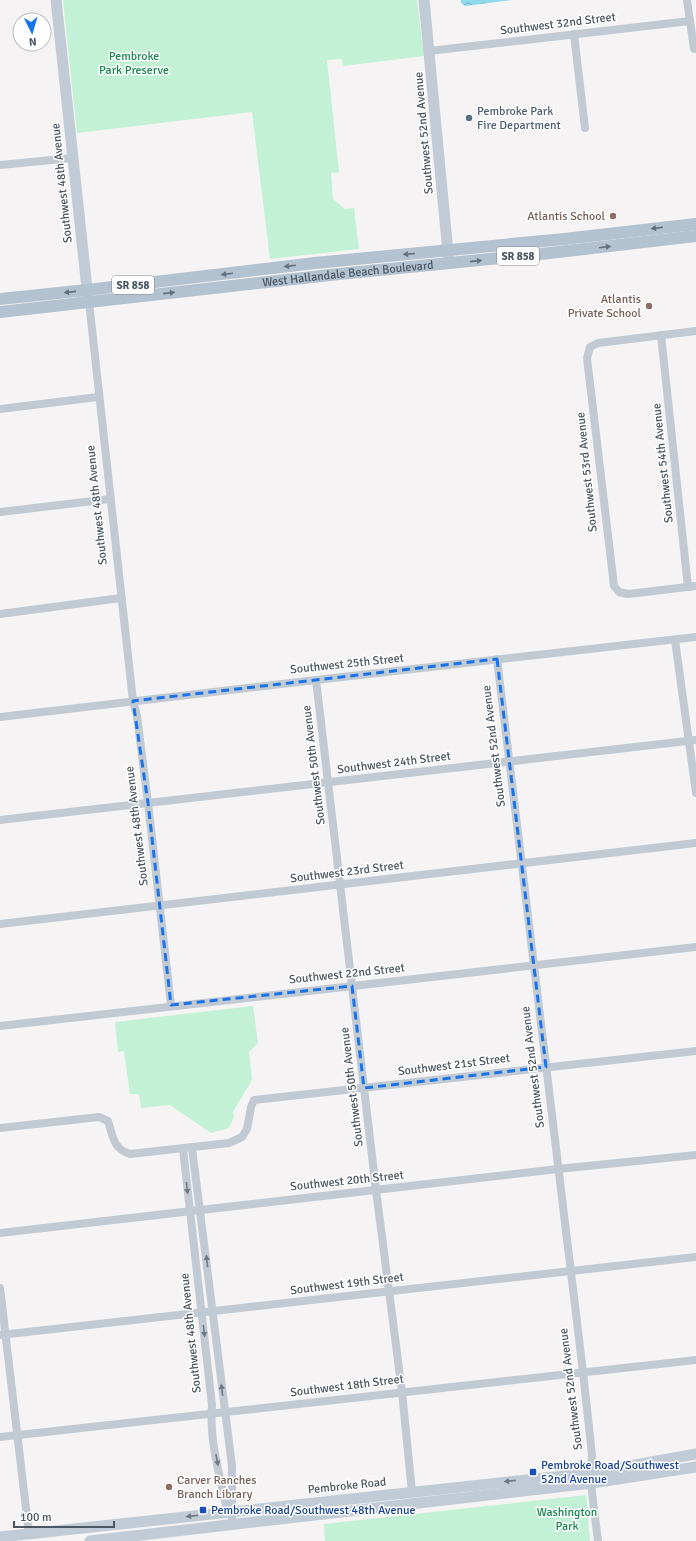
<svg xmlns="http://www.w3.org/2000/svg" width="696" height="1541" viewBox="0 0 696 1541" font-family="Signika,sans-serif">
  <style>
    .green { fill: #c3f1d5 }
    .water { fill: url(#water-waves) }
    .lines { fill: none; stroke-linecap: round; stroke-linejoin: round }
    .street { stroke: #c1cad2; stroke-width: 8 }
    .secondary { stroke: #c1cbd6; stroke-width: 11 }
    .primary { stroke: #b3c2d1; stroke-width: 12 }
    .oneway { fill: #64717d }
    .oneway2 { fill: #6e7983 }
    .oneway3 { fill: #6e7984 }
    .marked { fill: none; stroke: #1a73e8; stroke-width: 3; stroke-dasharray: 8 5; stroke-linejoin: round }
    .service-dot { fill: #5c6f8a; stroke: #fff; stroke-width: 1.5 }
    .education-dot { fill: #8d6e63; stroke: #fff; stroke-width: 1.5 }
    .transit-dot { fill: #1a4fb4; stroke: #fff; stroke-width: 1.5 }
    .labels { text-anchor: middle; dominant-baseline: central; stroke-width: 3; stroke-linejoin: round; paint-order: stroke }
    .shield { fill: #fff; stroke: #808990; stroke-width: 1 }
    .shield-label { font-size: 11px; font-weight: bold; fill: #4a5661 }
    .street-label { font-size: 12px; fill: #4a5661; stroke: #fff }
    .park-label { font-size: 12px; fill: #17864f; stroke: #fff }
    .service-label { font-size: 12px; fill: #4e5e75; stroke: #fff; text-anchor: start }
    .education-label { font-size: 12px; fill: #785e54; stroke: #fff; text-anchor: end }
    .transit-label { font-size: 12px; fill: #164399; stroke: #fff; text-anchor: start }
  </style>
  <defs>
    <pattern id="water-waves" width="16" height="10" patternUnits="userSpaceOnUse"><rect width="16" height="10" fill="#90daee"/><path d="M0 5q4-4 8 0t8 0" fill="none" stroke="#78b4c4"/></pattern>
  </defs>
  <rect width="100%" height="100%" fill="#f5f3f3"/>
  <g class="green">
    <polygon points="63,0 417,0 424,56 343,66 342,59 327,60 339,172 331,173 333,199 345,209 354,208 359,249 270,259 252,112 77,133"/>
    <polygon points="253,1006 258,1043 249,1052 252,1080 233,1112 234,1117 229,1128 211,1133 170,1105 141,1108 139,1094 130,1094 124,1051 118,1052 115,1022"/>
    <polygon points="586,1495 590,1541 325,1541 324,1524"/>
  </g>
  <polygon class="water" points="461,0 512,0 465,6 461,3"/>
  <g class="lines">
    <g class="street">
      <polyline points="687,0 694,49 696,49"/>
      <polyline points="574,34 585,128"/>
      <polyline points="429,51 690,21"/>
      <polyline points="0,165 73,158"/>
      <polyline points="89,302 133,701 137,716 148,803 171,1005"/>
      <polyline points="696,331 598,343 590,347 587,358 614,586 619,592 628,594 696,586"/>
      <polyline points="661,335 688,587"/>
      <polyline points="0,409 98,397"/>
      <polyline points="0,512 110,499"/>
      <polyline points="0,614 121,598"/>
      <polyline points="675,640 696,793"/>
      <polyline points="497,659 583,1372 592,1455 591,1473 592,1493 598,1541"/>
      <polyline points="316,680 376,1190 402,1392 412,1492"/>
      <polyline points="0,717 316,680 696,637"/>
      <polyline points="0,820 696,740"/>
      <polyline points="0,924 696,843"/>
      <polyline points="0,1026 696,947"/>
      <path d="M0,1128L99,1117L108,1121C113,1136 113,1149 130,1154L229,1143L242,1137L247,1129L251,1107L254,1100L696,1051"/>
      <polyline points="192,1148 232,1466 232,1504 230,1512"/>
      <path d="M183,1149L212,1405C209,1438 219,1473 226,1505L230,1512L234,1524"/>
      <polyline points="0,1233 558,1169 696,1155"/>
      <polyline points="0,1288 29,1534"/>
      <polyline points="0,1335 696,1257"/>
      <polyline points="0,1437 696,1360"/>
    </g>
    <g class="secondary">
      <polyline points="56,0 88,298"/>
      <polyline points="424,0 449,263"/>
      <polyline points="0,1537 591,1473 696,1454"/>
      <polyline points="90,1541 592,1483 696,1467"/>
    </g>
    <g class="primary">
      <polyline points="0,299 87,290 315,263 564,239 696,224"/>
      <path id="s1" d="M0,312L339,274L550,253L696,236"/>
    </g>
  </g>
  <defs><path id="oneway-solid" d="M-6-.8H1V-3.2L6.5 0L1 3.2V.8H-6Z"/></defs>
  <g class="oneway">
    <use href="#oneway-solid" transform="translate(657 228) rotate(173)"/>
    <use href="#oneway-solid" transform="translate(605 247) rotate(-7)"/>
    <use href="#oneway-solid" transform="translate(409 254) rotate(175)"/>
    <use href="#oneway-solid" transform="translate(476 261) rotate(-6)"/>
    <use href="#oneway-solid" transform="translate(290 266) rotate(173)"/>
    <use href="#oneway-solid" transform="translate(227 274) rotate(173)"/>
    <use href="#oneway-solid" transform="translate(70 292) rotate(174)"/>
    <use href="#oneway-solid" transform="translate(169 293) rotate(-6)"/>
  </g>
  <g class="oneway2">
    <use href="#oneway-solid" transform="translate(187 1188) rotate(84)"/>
    <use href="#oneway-solid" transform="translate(207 1261) rotate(-96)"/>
    <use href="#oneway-solid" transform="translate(204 1331) rotate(84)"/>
    <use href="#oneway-solid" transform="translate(222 1390) rotate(-97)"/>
    <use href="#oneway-solid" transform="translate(217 1460) rotate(79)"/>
  </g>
  <g class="oneway3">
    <use href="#oneway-solid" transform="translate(510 1481) rotate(174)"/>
    <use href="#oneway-solid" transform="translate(192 1516) rotate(174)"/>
  </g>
  <path class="marked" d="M497,659L546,1067L364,1088L352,986L171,1005L148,803L133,701Z"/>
  <circle class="service-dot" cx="469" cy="118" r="4"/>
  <g class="education-dot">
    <circle cx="613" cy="216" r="4"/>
    <circle cx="649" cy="306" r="4"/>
    <circle cx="169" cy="1487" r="4"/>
  </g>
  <g class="transit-dot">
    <rect x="529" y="1468" width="8" height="8" rx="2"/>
    <rect x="199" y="1506" width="8" height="8" rx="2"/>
  </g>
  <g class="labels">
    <g class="shield">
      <rect x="497" y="247" width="42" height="18" rx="3"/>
      <rect x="112" y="276" width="42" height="18" rx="3"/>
    </g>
    <g class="shield-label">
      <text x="518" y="256">SR 858</text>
      <text x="133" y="285">SR 858</text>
    </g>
    <g class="street-label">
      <text transform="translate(558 24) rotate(-7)">Southwest 32nd Street</text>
      <text transform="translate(424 133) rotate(-95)">Southwest 52nd Avenue</text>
      <text transform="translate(62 183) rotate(-96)">Southwest 48th Avenue</text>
      <text stroke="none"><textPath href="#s1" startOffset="350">West Hallandale Beach Boulevard</textPath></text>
      <text transform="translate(663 463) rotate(-96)">Southwest 54th Avenue</text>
      <text transform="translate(587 472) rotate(-96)">Southwest 53rd Avenue</text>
      <text transform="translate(97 505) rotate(-96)">Southwest 48th Avenue</text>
      <text transform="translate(347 664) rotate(-6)">Southwest 25th Street</text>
      <text transform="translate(494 746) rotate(-97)">Southwest 52nd Avenue</text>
      <text transform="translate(394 763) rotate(-7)">Southwest 24th Street</text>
      <text transform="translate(314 765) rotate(-97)">Southwest 50th Avenue</text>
      <text transform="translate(137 826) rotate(-97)">Southwest 48th Avenue</text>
      <text transform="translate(347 872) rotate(-7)">Southwest 23rd Street</text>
      <text transform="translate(347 974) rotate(-6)">Southwest 22nd Street</text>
      <text transform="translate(454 1065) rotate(-7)">Southwest 21st Street</text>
      <text transform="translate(533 1067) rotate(-97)">Southwest 52nd Avenue</text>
      <text transform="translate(352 1087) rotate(-97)">Southwest 50th Avenue</text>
      <text transform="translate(347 1181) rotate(-6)">Southwest 20th Street</text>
      <text transform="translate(347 1284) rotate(-7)">Southwest 19th Street</text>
      <text transform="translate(191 1333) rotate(-96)">Southwest 48th Avenue</text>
      <text transform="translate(347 1386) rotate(-7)">Southwest 18th Street</text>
      <text transform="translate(571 1389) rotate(-97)">Southwest 52nd Avenue</text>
      <text transform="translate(347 1486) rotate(-6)">Pembroke Road</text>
    </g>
    <g class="park-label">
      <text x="134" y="56">Pembroke<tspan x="134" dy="14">Park Preserve</tspan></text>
      <text x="567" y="1512">Washington<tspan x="567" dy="14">Park</tspan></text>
    </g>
    <g class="service-label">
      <text x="477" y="111">Pembroke Park<tspan x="477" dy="14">Fire Department</tspan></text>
    </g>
    <g class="education-label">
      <text x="605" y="216">Atlantis School</text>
      <text x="641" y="299">Atlantis<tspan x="641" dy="14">Private School</tspan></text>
      <text x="177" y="1480" text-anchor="start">Carver Ranches<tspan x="177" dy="14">Branch Library</tspan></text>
    </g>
    <g class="transit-label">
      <text x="541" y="1465">Pembroke Road/Southwest<tspan x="541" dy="14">52nd Avenue</tspan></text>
      <text x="211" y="1510">Pembroke Road/Southwest 48th Avenue</text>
    </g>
  </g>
  <g transform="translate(32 32) rotate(175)"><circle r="19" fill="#ffffff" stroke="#b7bbc0"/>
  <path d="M0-3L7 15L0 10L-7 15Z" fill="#1a73e8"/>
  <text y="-6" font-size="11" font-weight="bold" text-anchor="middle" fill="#4a5661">N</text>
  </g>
  <path d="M14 1521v6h100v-6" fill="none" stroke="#4a5661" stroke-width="2"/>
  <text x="20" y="1521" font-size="12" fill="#4a5661" stroke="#ffffff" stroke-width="3" paint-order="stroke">100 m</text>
</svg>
